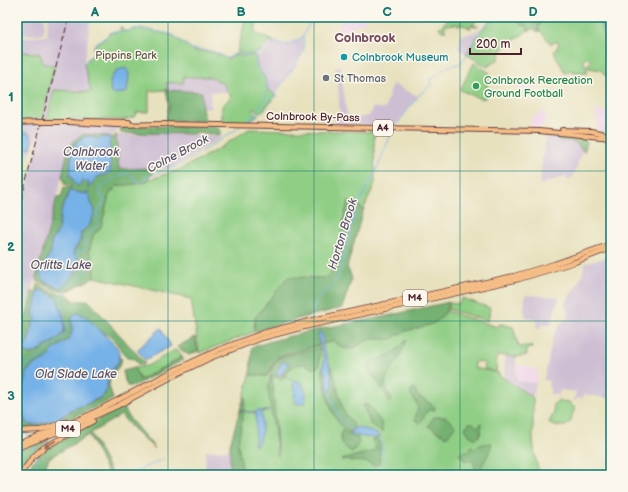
<svg xmlns="http://www.w3.org/2000/svg" width="628" height="492" viewBox="0 0 628 492" font-family="'Balsamiq Sans',sans-serif">
  <style>
    .built { fill: #efd0e7 }
    .industrial { fill: #cdbed3 }
    .green { fill: #90ce85; stroke: #6d7658 }
    .forest { fill: #74b172; stroke: #5f684e; fill-rule: evenodd }
    .water { fill: #76b2e8; stroke: #60688a }
    .lines { fill: none; stroke-linecap: round; stroke-linejoin: round }
    .stream { stroke: #76b2e8; stroke-width: 1 }
    .trunk-casing { stroke: #623c41; stroke-width: 6 }
    .motorway-casing { stroke: #623c41; stroke-width: 6 }
    .trunk { stroke: #f6be87; stroke-width: 4 }
    .motorway { stroke: #f6be87; stroke-width: 4.5 }
    .rail { stroke: #4a1f2b; stroke-width: 1; stroke-dasharray: 6 3; stroke-linecap: butt }
    .trunk-bridge-casing { stroke: #623c41; stroke-width: 6; stroke-linecap: butt }
    .trunk-bridge { stroke: #f6be87; stroke-width: 4 }
    .oneway { stroke: #976754 }
    .grid { fill: none; stroke: #0f766e; stroke-width: 1; stroke-opacity: 0.55 }
    .culture-dot { fill: #0f9aa8; stroke: #fbf7ec; stroke-width: 1.5 }
    .worship-dot { fill: #6b7280; stroke: #fbf7ec; stroke-width: 1.5 }
    .leisure-dot { fill: #2e9e5b; stroke: #fbf7ec; stroke-width: 1.5 }
    .labels { text-anchor: middle; dominant-baseline: central; stroke-width: 3; stroke-linejoin: round; paint-order: stroke }
    .shield { fill: #fbf7ec; stroke: #7f6065; stroke-width: 1 }
    .shield-label { font-size: 10px; font-weight: bold; fill: #4a1f2b }
    .park-label { font-size: 11px; fill: #5f5446; stroke: #fbf7ec }
    .culture-label { font-size: 11px; fill: #0d838f; stroke: #fbf7ec; text-anchor: start }
    .worship-label { font-size: 11px; fill: #5b616d; stroke: #fbf7ec; text-anchor: start }
    .leisure-label { font-size: 11px; fill: #27864d; stroke: #fbf7ec; text-anchor: start }
    .street-label { font-size: 11px; fill: #4a1f2b; stroke: #fbf7ec }
    .water-label { font-size: 12px; font-style: italic; fill: #59526d; stroke: #fbf7ec }
    .quarter-label { font-size: 13px; font-weight: bold; fill: #774e62; stroke: #fbf7ec }
    .neatline { fill: none; stroke: #0f766e; stroke-width: 1.5 }
    .grid-label { font-size: 13px; text-anchor: middle; font-weight: bold; fill: #0f766e }
  </style>
  <rect width="100%" height="100%" fill="#fbf7ec"/>
  <filter id="ink" filterUnits="userSpaceOnUse"><feTurbulence type="fractalNoise" baseFrequency=".025" numOctaves="2"/><feDisplacementMap in="SourceGraphic" scale="8" xChannelSelector="R" yChannelSelector="G"/><feConvolveMatrix kernelMatrix="1 2 1 2 8 2 1 2 1" color-interpolation-filters="sRGB"/></filter>
  <filter id="wash" filterUnits="userSpaceOnUse"><feTurbulence type="fractalNoise" baseFrequency=".012" numOctaves="4" result="noise"/><feDisplacementMap in="SourceGraphic" scale="16" xChannelSelector="R" yChannelSelector="G"/><feGaussianBlur stdDeviation="0.9" result="paint"/><feColorMatrix in="noise" values="0 0 0 0 0 0 0 0 0 0 0 0 0 0 0 0 0 1.4 0 .05"/><feComposite in="paint" operator="in"/></filter>
  <g filter="url(#wash)">
    <rect width="100%" height="100%" fill="#e7e1be"/>
    <g class="built">
      <polygon points="342,17 364,17 365,23 353,25 354,34 338,36 340,24 343,19"/>
      <polygon points="542,76 539,88 534,85 526,96 518,91 516,87"/>
      <polygon points="541,110 546,114 543,127 531,127 531,116 534,117 534,115 538,116"/>
      <polygon points="596,110 603,111 611,114 611,134 596,129 597,122"/>
      <polygon points="516,366 527,366 534,369 537,369 538,377 536,383 517,381"/>
    </g>
    <g class="industrial">
      <polygon points="17,17 45,17 44,32 42,34 17,35"/>
      <polygon points="48,17 91,17 84,64 92,92 54,90 47,115 45,119 42,119 55,65 44,64 17,51 17,38 47,36"/>
      <polygon points="481,27 466,54 457,48 460,44 460,36 474,32"/>
      <polygon points="302,38 303,48 300,57 295,65 297,66 295,67 283,81 274,94 267,88 267,83 262,73 258,68 256,62 256,56 264,51 272,42 275,42 285,46"/>
      <polygon points="340,66 347,114 350,119 369,116 373,107 385,109 392,84 418,96 395,125 336,124 333,116 339,114 340,113 337,74 335,67"/>
      <polygon points="183,77 209,77 223,83 229,92 211,92 210,108 202,108 202,92 168,90 166,83 184,83"/>
      <polygon points="41,123 33,149 21,167 17,179 17,125"/>
      <polygon points="42,123 119,126 115,134 111,136 85,134 81,135 70,145 36,277 17,333 17,224 31,174"/>
      <polygon points="165,134 223,136 171,168 119,169 116,138 117,135"/>
      <polygon points="546,136 557,137 559,141 574,142 582,150 576,170 571,179 566,180 567,175 540,185 542,159 543,157"/>
      <polygon points="611,256 611,399 584,394 583,398 578,398 573,402 576,392 560,390 558,399 556,394 550,394 550,388 548,387 549,381 544,380 553,337 561,323 567,319 568,312 565,308 565,304 582,276 585,263"/>
      <polygon points="525,295 559,297 551,325 542,324 541,328 538,328 536,327 537,319 526,318 524,309"/>
      <polygon points="505,357 516,357 517,381 536,383 533,397 504,379"/>
      <polygon points="230,450 230,473 205,475 206,451"/>
    </g>
    <g class="green">
      <path d="M246,17H258C251,40 259,32 273,41H269C260,54 252,57 237,52Z"/>
      <polygon points="450,17 469,17 469,19 471,17 476,21 473,25 478,26 478,27 471,25 470,29 470,27 469,26 468,28 467,26 451,24 450,25 447,25 444,28 446,31 442,31 439,28 440,26 441,27 444,24 443,23 445,23 447,21 446,19 448,20"/>
      <path d="M494,17H538C533,23 529,30 523,34C514,41 500,47 499,59L487,67L466,54L479,33Z"/>
      <polygon points="541,17 599,17 600,22 606,28 605,35 609,34 607,39 611,44 611,79 606,76 601,70 588,68 587,65 591,62 588,58 583,59 587,70 587,73 575,72 571,70 565,73 554,52 559,44 558,42 555,42 551,44 538,28 542,19"/>
      <path d="M120,27H122L123,32L141,28L172,35L195,51L213,52L228,59L236,54L241,56H256V62L258,68L265,78L267,88L276,96L261,113L254,108L252,110L258,115L249,122L222,121V106L231,97L223,83L209,77H183L184,83H166L168,90L149,91V112H137C136,118 131,118 126,119V120L45,119L48,115L54,90L91,92L84,64L94,53V45L106,38L109,33L121,31Z"/>
      <polygon points="17,51 40,54 44,64 55,65 42,119 17,120"/>
      <polygon points="474,63 490,73 485,98 481,99 460,90"/>
      <polygon points="249,129 374,132 375,183 363,211 359,205 348,203 344,217 344,225 331,273 325,278 303,277 255,318 254,332 199,353 191,299 95,277 95,267 89,251 93,236 101,227 109,195 117,186 136,184 181,169 218,149"/>
      <polygon points="462,298 490,308 488,321 448,309 450,303 458,304"/>
      <polygon points="448,310 447,311 497,327 500,324 513,327 519,347 531,345 532,348 526,349 527,355 516,357 497,355 496,372 484,369 485,363 476,361 474,368 499,373 499,375 533,398 533,439 535,457 540,475 233,475 236,425 250,375 267,376 276,357"/>
      <polygon points="175,350 181,354 182,357 140,380 134,368 147,366"/>
      <path d="M560,401L569,402L576,409L572,414C572,421 570,424 563,427L560,424V427L551,425L549,422L554,413L553,404Z"/>
    </g>
    <g class="forest">
      <polygon points="517,17 541,17 542,19 538,28 539,32 533,29 529,31 526,25 521,25"/>
      <polygon points="166,90 202,92 202,108 205,121 166,121 169,105"/>
      <polygon points="135,126 217,127 222,132 219,135 197,132 193,134 121,133 120,128"/>
      <path d="M85,134L110,136L109,138L102,137L97,139C86,133 84,139 75,144C76,150 70,156 70,163C70,167 72,170 69,175L73,178L83,180L84,182L89,181L88,189L97,177L106,175L110,171L109,141L111,138L117,135L116,138L119,169L147,168L153,173L146,182L136,184L117,186L109,195L101,227L93,236L89,251L95,267V277L68,291L55,290L37,281L36,278L57,197L61,198L64,187L71,188V186L64,184V179L62,177C66,161 67,139 85,134ZM70,191L86,194L89,192L91,205L94,208C93,213 93,219 90,224C86,231 79,230 81,240L73,252L76,258L84,264L61,287C49,285 44,282 40,271L51,252V242L58,231L61,212Z"/>
      <polygon points="558,134 581,135 587,142 584,152 575,142 559,140"/>
      <polygon points="348,202 359,205 363,211 347,267 352,278 342,308 304,317 254,332 255,318 288,277 325,278 331,273 344,225 344,217"/>
      <path d="M38,284C48,290 55,294 67,294L75,301L88,300L145,363L143,365L138,364L135,359L127,358C120,349 115,338 104,333L105,336L86,317L79,313L75,314L72,319V332L69,339L60,345L46,360L35,364L28,370L26,374V380L17,398V332L20,319L26,317L32,291L36,292ZM38,291L48,293L57,299C60,309 67,322 64,332C62,338 36,354 31,354C27,354 25,352 23,350L24,346L29,340C29,334 33,328 33,322L37,319L33,315Z"/>
      <path d="M449,302C442,331 419,324 399,334C397,335 394,338 392,339C389,340 386,339 383,339C370,338 363,341 354,349L343,348L333,341L277,357L267,376L250,375L252,347C295,333 339,325 383,317C405,312 427,307 449,302Z"/>
      <polygon points="195,337 198,351 189,355 177,347"/>
      <path d="M407,340L400,356L385,380L386,388L392,399L390,403L379,383L369,372L368,365C377,357 390,357 398,349C401,346 402,343 407,340Z"/>
      <polygon points="320,348 319,366 314,369 304,364 294,365 282,379 272,376 278,456 268,389 271,375 270,373 278,358"/>
      <path d="M119,357L122,359L118,368L111,375L109,385L113,399C83,413 50,430 17,428V403L26,422L29,425C37,425 62,420 68,414C69,413 70,411 72,410C80,406 97,402 103,396C109,390 106,382 109,375C112,367 119,365 119,357Z"/>
      <polygon points="182,357 183,360 134,386 127,386 124,378 123,371 134,368 140,380"/>
      <path d="M332,367L343,410L354,426L350,433C330,422 325,389 322,368Z"/>
      <path d="M413,387L418,396L435,407V410H428L420,423L415,420C417,406 421,407 410,394Z"/>
      <polygon points="244,397 246,398 238,444 243,475 230,475 230,444"/>
      <polygon points="363,405 368,405 381,422 383,433 371,425"/>
      <polygon points="123,406 130,419 155,448 154,448 133,429 121,415 91,433 112,475 108,475 89,435 49,458 42,475 23,475 33,461 44,450"/>
      <polygon points="434,417 446,417 455,426 447,437 428,426"/>
      <polygon points="469,423 473,423 477,427 482,423 480,435 476,439 469,435 465,428"/>
      <path d="M342,430L351,436L358,438L359,443L352,452C342,446 339,442 342,430Z"/>
      <polygon points="378,439 380,446 379,464 374,466 367,462 341,460 374,451 376,447 372,440"/>
      <polygon points="50,441 38,449 17,471 17,451 40,443"/>
      <polygon points="492,443 488,455 477,475 473,475 475,467 473,461 464,460 463,457 458,454 469,450 472,446 473,448 483,444"/>
    </g>
    <g class="water">
      <polygon points="599,17 611,17 611,44 605,36 609,34 605,35 602,30 606,28 602,29"/>
      <polygon points="126,68 129,74 127,92 125,93 111,94 110,81 113,74 116,73 117,70"/>
      <path d="M25,132L29,133C32,137 33,143 31,148L28,149L18,145L17,135L21,137L23,133Z"/>
      <path d="M91,136L97,139L102,137L111,138V140L109,141L110,146L109,151L111,157L110,158C111,161 110,169 110,173L97,177L88,189L89,181L85,183L82,180L80,185L78,186L73,182V177L69,175C72,169 70,165 71,159C71,155 74,151 75,147L74,144L85,137Z"/>
      <path d="M70,191L86,194L89,192L91,203L94,208L95,212L89,226L81,232L80,241L73,252L76,258L83,261L84,264C76,272 69,281 60,288L45,282L40,275L39,271L51,253V243L58,231L61,212Z"/>
      <path d="M38,290L44,291L57,298L64,320V331L62,335L51,343L35,353L28,354L22,350L29,340C29,334 34,328 33,322L37,319L33,315Z"/>
      <path d="M79,313L86,317L116,346L119,352V359L118,363L109,374L106,391L103,396L85,405L70,410C64,419 39,425 29,425C25,421 23,416 21,411C11,392 26,390 26,373L35,364L46,360L53,350L69,339L72,332V317L75,314Z"/>
      <polygon points="161,328 171,346 145,360 137,350"/>
      <polygon points="319,331 322,334 323,346 330,366 333,386 330,391 328,389 326,374 323,368 324,358 318,338"/>
      <polygon points="282,361 289,363 282,374 290,379 301,382 306,393 305,403 299,404 294,402 295,393 293,386 294,381 282,374 277,376 276,374"/>
      <path d="M258,410L261,411L270,410L261,412C263,420 263,443 255,446L256,413L240,411L256,412Z"/>
      <polygon points="358,427 377,434 381,437 372,438 352,435 351,434 353,429"/>
    </g>
    <g class="lines">
      <g class="stream">
        <path d="M85,64L88,58L94,54L95,43L106,37L110,32L132,30L135,28L172,34L192,49L213,51L226,58L230,57L237,52L240,55C256,56 261,53 272,42H277L286,45L298,40L302,36"/>
        <path d="M250,119C253,114 266,98 267,93C271,78 252,69 256,55"/>
        <polyline points="245,124 260,113 268,104 298,61 304,49 303,36 309,25 308,17"/>
        <polyline points="397,124 419,95 431,85 430,79 435,77 442,70 453,65 460,64 468,53 482,28 493,17"/>
        <polyline points="313,313 314,304 322,294 338,279 356,209 376,171 392,132"/>
        <path d="M17,382L27,364L41,357L48,348L65,336L67,331V325L63,312L61,301L62,294L67,288L85,273L90,264L89,259L77,256V252L83,251L85,248L84,237L96,227L98,212L105,201L99,193L101,187C109,182 118,174 129,173L139,183L149,176L177,166L192,158L240,127"/>
        <path d="M330,391C333,406 339,422 352,430"/>
        <polyline points="17,413 24,428"/>
        <polyline points="27,433 29,437"/>
        <polyline points="380,438 382,444 383,468"/>
        <polyline points="33,445 36,452"/>
        <polyline points="31,475 39,458 38,456"/>
        <polyline points="127,475 164,459"/>
      </g>
    </g>
  </g>
  <g filter="url(#ink)">
    <g class="lines">
      <g class="trunk-casing">
        <g id="trunk">
          <polyline points="86,121 129,122"/>
          <polyline points="46,122 71,122"/>
          <polyline points="69,122 116,125 162,124 539,131 611,138"/>
          <polyline points="17,123 39,122"/>
          <polyline points="562,130 591,131 610,135"/>
        </g>
      </g>
      <g class="motorway-casing">
        <g id="motorway">
          <polyline points="17,431 41,430 66,422"/>
          <polyline points="17,444 52,431 91,414 177,369 218,350 263,333 317,319 514,276 554,264 611,244"/>
          <polyline points="17,448 71,427 117,406 179,373 210,358 262,338 304,327 519,279 575,262 611,248"/>
          <polyline points="20,475 33,457 43,448 93,421"/>
        </g>
      </g>
      <use href="#trunk" class="trunk"/>
      <use href="#motorway" class="motorway"/>
      <polyline class="rail" points="17,216 69,17"/>
      <g class="trunk-bridge-casing">
        <polyline id="trunk-bridge" points="39,122 46,122"/>
      </g>
      <use href="#trunk-bridge" class="trunk-bridge"/>
    </g>
    <defs><path id="oneway-shaft" d="M-6 0H5M1.5-3L5.5 0L1.5 3" fill="none" stroke-width="1.6" stroke-linecap="round" stroke-linejoin="round"/></defs>
    <use class="oneway" href="#oneway-shaft" transform="translate(50 444) rotate(150)"/>
  </g>
  <path class="grid" d="M168,17V475M314,17V475M460,17V475M17,171H611M17,321H611"/>
  <circle class="culture-dot" cx="344" cy="57" r="4"/>
  <circle class="worship-dot" cx="326" cy="78" r="4"/>
  <circle class="leisure-dot" cx="476" cy="86" r="4"/>
  <g class="labels">
    <g class="shield">
      <rect x="373" y="120" width="20" height="16" rx="3"/>
      <rect x="403" y="290" width="24" height="16" rx="3"/>
      <rect x="56" y="421" width="24" height="16" rx="3"/>
    </g>
    <g class="shield-label">
      <text x="383" y="128">A4</text>
      <text x="415" y="298">M4</text>
      <text x="68" y="429">M4</text>
    </g>
    <g class="park-label">
      <text x="126" y="55">Pippins Park</text>
    </g>
    <g class="culture-label">
      <text x="352" y="57">Colnbrook Museum</text>
    </g>
    <g class="worship-label">
      <text x="334" y="78">St Thomas</text>
    </g>
    <g class="leisure-label">
      <text x="484" y="80">Colnbrook Recreation<tspan x="484" dy="13">Ground Football</tspan></text>
    </g>
    <g class="street-label">
      <text transform="translate(313 117) rotate(1)">Colnbrook By-Pass</text>
    </g>
    <g class="water-label">
      <text x="91" y="152">Colnbrook<tspan x="91" dy="14">Water</tspan></text>
      <text transform="translate(178 154) rotate(-28)">Colne Brook</text>
      <text transform="translate(343 234) rotate(-73)">Horton Brook</text>
      <text x="61" y="265">Orlitts Lake</text>
      <text x="76" y="374">Old Slade Lake</text>
    </g>
    <g class="quarter-label">
      <text x="365" y="38">Colnbrook</text>
    </g>
  </g>
  <rect width="628" height="492" fill="none" stroke="#fbf7ec" stroke-width="44"/>
  <path d="M470 48v6h51v-6" fill="none" stroke="#4a1f2b" stroke-width="2"/>
  <text x="476" y="48" font-size="12" fill="#4a1f2b" stroke="#fbf7ec" stroke-width="3" paint-order="stroke">200 m</text>
  <rect x="22" y="22" width="584" height="448" class="neatline"/>
  <g class="grid-label">
    <text x="95" y="16">A</text>
    <text x="241" y="16">B</text>
    <text x="387" y="16">C</text>
    <text x="533" y="16">D</text>
    <text x="11" y="101">1</text>
    <text x="11" y="251">2</text>
    <text x="11" y="400">3</text>
  </g>
</svg>
